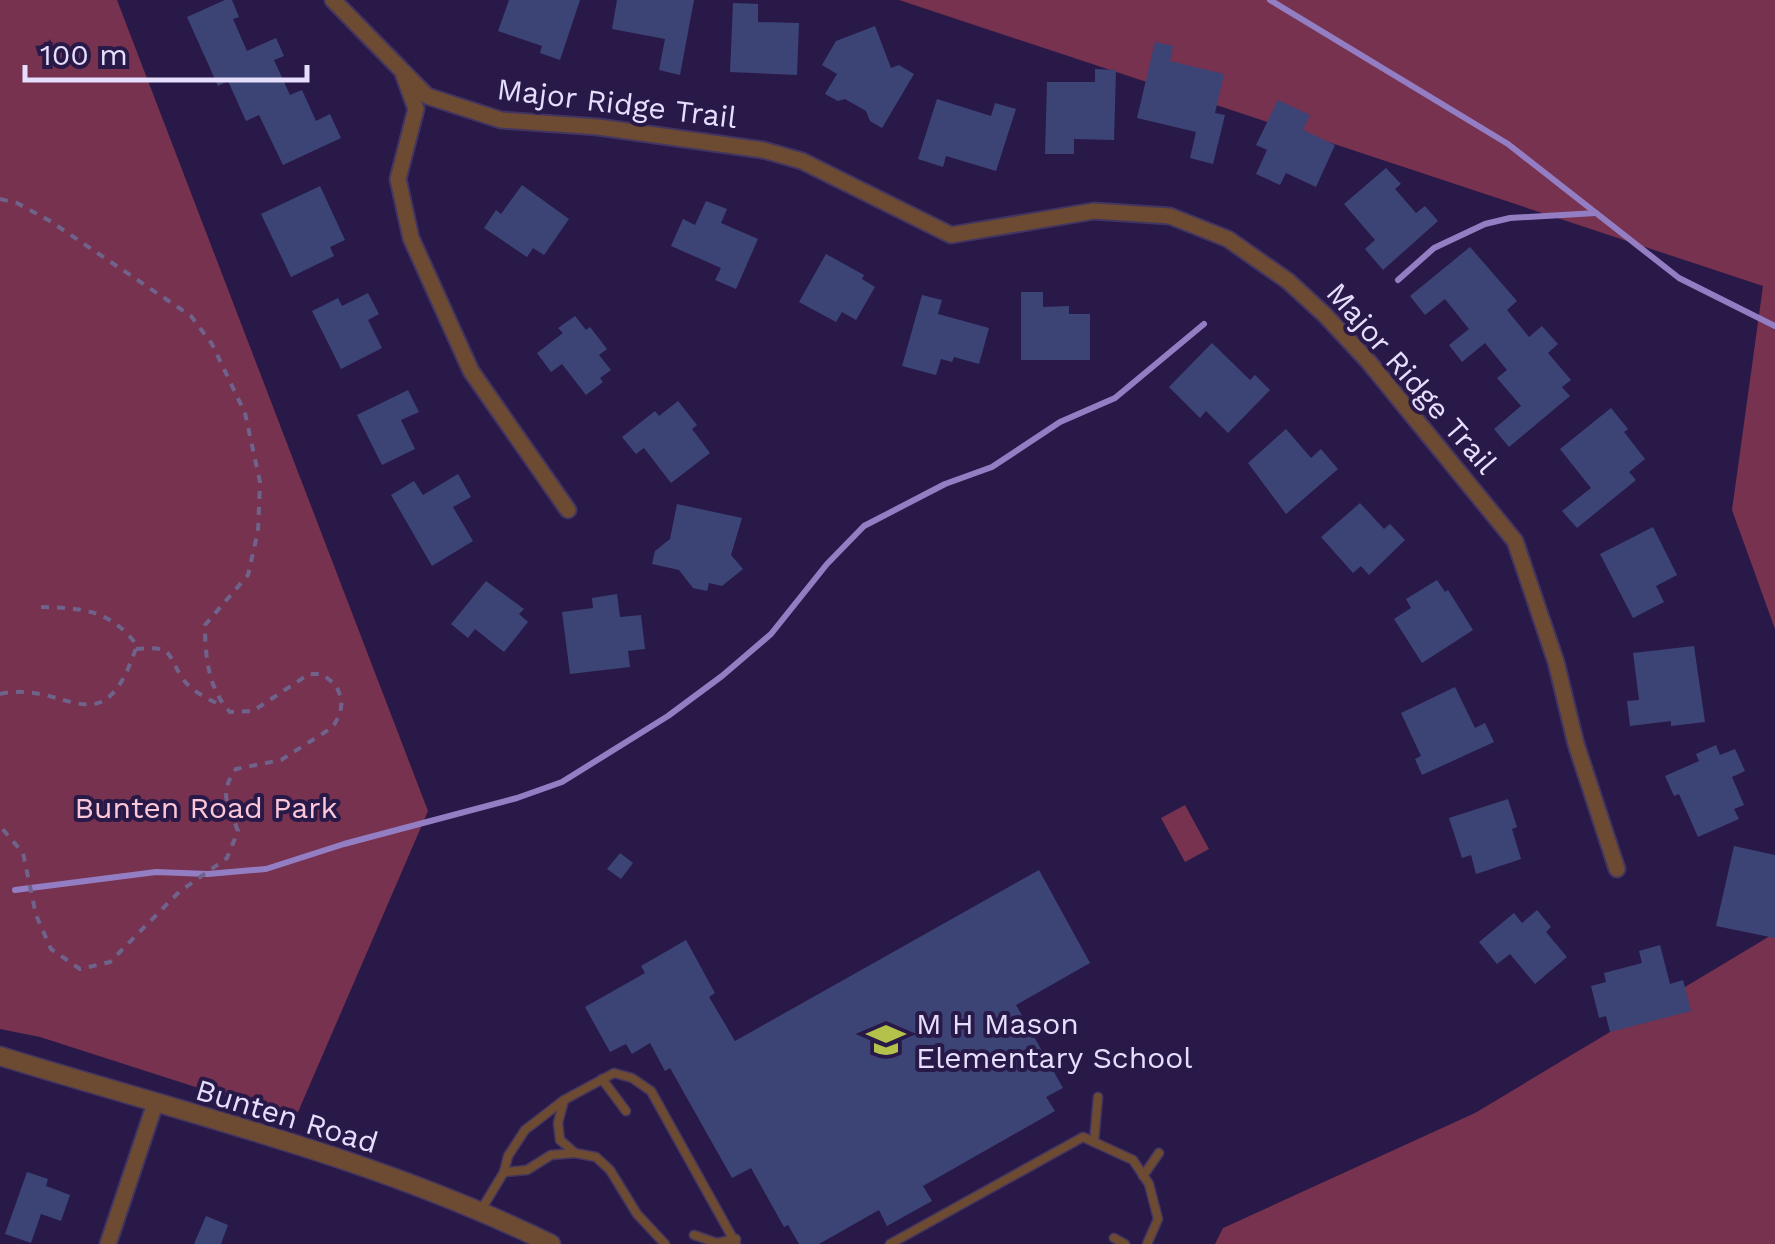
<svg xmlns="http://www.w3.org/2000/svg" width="1775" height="1244" viewBox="0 0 1775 1244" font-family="'Work Sans',sans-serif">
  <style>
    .green { fill: #76324f }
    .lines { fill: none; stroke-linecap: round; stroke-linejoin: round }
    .stream { stroke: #937ec4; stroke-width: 6 }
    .building { fill: #3c4476 }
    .service-casing { stroke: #433561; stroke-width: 11 }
    .minor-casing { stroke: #433561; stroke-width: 19 }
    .tertiary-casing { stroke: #433561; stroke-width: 21 }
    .path { stroke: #6f638c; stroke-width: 4; stroke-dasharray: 8 8; stroke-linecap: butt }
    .service { stroke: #6d4a32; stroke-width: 8 }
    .minor { stroke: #6d4a32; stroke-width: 15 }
    .tertiary { stroke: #6d4a32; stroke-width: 18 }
    .labels { text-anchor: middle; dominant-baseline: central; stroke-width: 8; stroke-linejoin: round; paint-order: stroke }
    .street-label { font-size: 30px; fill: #e5defd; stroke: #291948 }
    .park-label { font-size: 30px; fill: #fcc7d9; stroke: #291948 }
    .poi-label { font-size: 30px; fill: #e5defd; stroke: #291948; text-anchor: start }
  </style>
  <rect width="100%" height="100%" fill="#291948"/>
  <g class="green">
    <polygon points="0,0 117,0 428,811 295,1119 40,1037 0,1029"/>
    <polygon points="899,0 1775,0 1775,629 1732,510 1763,286"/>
    <polygon points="1185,805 1209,849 1185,862 1161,818"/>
    <polygon points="1775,933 1775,1244 1215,1244 1223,1228 1475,1113"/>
  </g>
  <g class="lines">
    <g class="stream">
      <polyline points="1270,0 1508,144 1679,278 1775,326"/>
      <polyline points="1398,280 1434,248 1485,224 1510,218 1596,213"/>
      <polyline points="15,890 156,872 208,874 266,869 344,844 517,798 562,782 668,716 722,676 771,634 827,564 864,526 945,484 992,467 1060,422 1115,398 1204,324"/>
    </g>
  </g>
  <g class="building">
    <polygon points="225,0 232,0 239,17 233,19 247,51 276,38 284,56 274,60 290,95 302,90 316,121 330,114 341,138 283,165 259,115 246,121 228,81 218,86 187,17"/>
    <polygon points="509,0 580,0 560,60 540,53 542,46 498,31"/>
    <polygon points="617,0 694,0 680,75 659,70 665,39 612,29"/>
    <polygon points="733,3 758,4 758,22 799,23 797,75 730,72"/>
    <polygon points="875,26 891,68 899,65 914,74 882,128 870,121 866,111 845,99 838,101 825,94 837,74 822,65 836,41"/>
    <polygon points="1155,42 1173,46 1170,61 1224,74 1215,113 1225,115 1213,164 1190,158 1196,132 1137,118"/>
    <polygon points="1095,69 1116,70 1114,140 1074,139 1074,154 1045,154 1047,82 1095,82"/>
    <polygon points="937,99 991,116 995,103 1016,109 996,171 946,156 943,167 918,159"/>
    <polygon points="1278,100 1310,115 1303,130 1335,145 1316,187 1286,173 1280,185 1256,174 1267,150 1256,145"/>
    <polygon points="1386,168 1401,184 1395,189 1416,213 1425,206 1438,221 1383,270 1365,249 1375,240 1344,204"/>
    <polygon points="522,185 569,219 544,255 533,248 527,257 484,228 496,210 501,214"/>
    <polygon points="320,186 345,240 330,247 334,256 291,277 261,214"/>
    <polygon points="706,201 727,209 721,223 758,239 736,289 715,280 721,268 671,246 683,219 695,225"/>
    <polygon points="1470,247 1517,301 1507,310 1529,337 1542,326 1558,344 1548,353 1571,380 1562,387 1570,396 1509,447 1494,429 1521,406 1497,378 1507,370 1485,343 1462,362 1449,345 1469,329 1445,299 1425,315 1410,296"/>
    <polygon points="826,254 864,275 862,279 875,287 856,320 842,312 836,322 799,302"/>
    <polygon points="1021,292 1043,292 1043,307 1069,306 1069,314 1090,314 1090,360 1021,360"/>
    <polygon points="368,293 379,314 368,320 382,348 341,369 312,311 338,298 342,306"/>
    <polygon points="922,295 942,300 938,314 989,328 979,364 954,357 952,362 941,359 936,375 902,366"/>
    <polygon points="575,316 586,330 590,327 607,349 599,355 611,370 600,378 603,382 586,395 562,364 551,372 537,353 563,333 558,328"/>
    <polygon points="1212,343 1250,380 1255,375 1270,390 1228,433 1206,411 1200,418 1169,387"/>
    <polygon points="408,390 419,412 401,420 415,449 382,465 357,415"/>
    <polygon points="678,401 697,425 692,429 710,453 671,483 644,448 636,454 622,437 655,411 659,416"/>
    <polygon points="1611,408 1628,429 1624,432 1645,459 1629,472 1636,480 1577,528 1562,511 1591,488 1560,449"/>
    <polygon points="1286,429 1311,458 1321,449 1338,469 1286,514 1248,463"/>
    <polygon points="458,474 471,497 453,507 473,541 432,566 391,495 414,481 423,495"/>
    <polygon points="1360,503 1384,529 1390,524 1405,540 1369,575 1361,566 1353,573 1321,537"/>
    <polygon points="677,504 742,518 731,555 743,569 722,586 709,583 707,591 693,588 679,570 652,564 655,551 670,539"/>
    <polygon points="1653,527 1677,575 1656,586 1664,602 1633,618 1600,554"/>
    <polygon points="1437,580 1445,592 1448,590 1473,630 1422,663 1394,619 1411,608 1406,599"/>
    <polygon points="486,581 524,609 519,614 528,622 504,652 475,629 468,638 451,624"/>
    <polygon points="617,594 620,617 641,615 645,649 628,651 630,667 570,674 562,612 593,608 592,598"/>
    <polygon points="1694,646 1705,722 1671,726 1671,721 1630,726 1627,701 1639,700 1633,653"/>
    <polygon points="1455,687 1475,728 1485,723 1494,742 1422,775 1415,759 1421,756 1401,713"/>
    <polygon points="1716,745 1720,755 1735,749 1745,771 1732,777 1744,805 1734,809 1739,819 1698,837 1679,794 1674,796 1665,776 1699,761 1696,754"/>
    <polygon points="1508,799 1517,827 1512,829 1521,859 1476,874 1471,855 1462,858 1449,818"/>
    <polygon points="1734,846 1775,855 1775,938 1716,926"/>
    <polygon points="620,853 633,863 621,879 607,869"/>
    <polygon points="1039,870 1090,963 1016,1005 1063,1088 1046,1097 1055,1111 923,1186 932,1201 887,1226 879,1210 819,1244 799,1244 788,1225 784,1227 751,1168 732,1178 670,1068 665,1071 650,1043 632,1054 626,1044 610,1052 585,1007 645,973 641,966 686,940 715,993 709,997 735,1041"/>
    <polygon points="1537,910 1551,927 1546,932 1567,957 1535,984 1510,954 1497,964 1479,942 1514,913 1522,923"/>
    <polygon points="1660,945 1670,984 1683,980 1691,1011 1610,1032 1606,1016 1599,1018 1591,986 1606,982 1604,973 1642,963 1639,951"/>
    <polygon points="27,1172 48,1179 46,1186 70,1195 61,1221 41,1214 31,1243 5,1234"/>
    <polygon points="206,1216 228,1225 221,1244 194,1244"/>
  </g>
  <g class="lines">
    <g class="service-casing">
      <g id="service">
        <polyline points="602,1079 626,1111"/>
        <polyline points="564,1100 558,1123 560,1140 575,1153"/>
        <polyline points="1094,1142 1098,1097"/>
        <polyline points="504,1172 527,1170 551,1155 575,1153 596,1157 610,1170 637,1214 665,1244"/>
        <polyline points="1143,1176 1159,1153"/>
        <polyline points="481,1210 504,1172 508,1156 525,1130 564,1100 614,1073 632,1078 651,1091 736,1244"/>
        <polyline points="694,1235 717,1243 736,1239"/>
        <polyline points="1114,1238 1125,1244"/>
        <polyline points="890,1244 1083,1137 1133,1160 1149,1184 1158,1219 1147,1244"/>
      </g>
    </g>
    <g class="minor-casing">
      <g id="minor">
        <polyline points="333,0 427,96 501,120 598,127 763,150 802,161 951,235 1094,211 1170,216 1228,239 1288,281 1325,315 1368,361 1515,541 1556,662 1576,744 1617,869"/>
        <polyline points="404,76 416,109 398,179 411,238 471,371 568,510"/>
        <polyline points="108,1244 155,1104"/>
      </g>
    </g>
    <g class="tertiary-casing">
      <path id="tertiary" d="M0,1056C184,1113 377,1158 551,1244"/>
    </g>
    <g class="path">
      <path d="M0,199L17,203L50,221L191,316L212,344L245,413L260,482L258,531L248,575L205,625C205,655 208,689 230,712L253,711L309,674H322L336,685L342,700L340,714L333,727L281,760L236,769C218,794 228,804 238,831L227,858L179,892L110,962L80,969L51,949L36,915L23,853L0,826"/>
      <path d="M136,649C175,646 165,652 183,679C192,692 210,700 223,706"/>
      <path d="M0,694C68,679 102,752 137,645C108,608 81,608 37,607"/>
    </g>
    <use href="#service" class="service"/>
    <use href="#minor" class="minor"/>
    <use href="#tertiary" class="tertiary"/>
  </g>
  <defs>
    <g id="school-bare" transform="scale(3)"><path d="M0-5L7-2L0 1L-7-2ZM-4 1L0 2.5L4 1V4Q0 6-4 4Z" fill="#b4c24b" stroke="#291948" stroke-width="2.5" paint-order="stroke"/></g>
  </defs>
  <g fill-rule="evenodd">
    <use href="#school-bare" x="886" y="1040"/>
  </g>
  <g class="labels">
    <g class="street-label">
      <text transform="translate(617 103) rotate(7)">Major Ridge Trail</text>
      <text transform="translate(1412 378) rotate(49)">Major Ridge Trail</text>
      <text transform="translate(287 1116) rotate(17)">Bunten Road</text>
    </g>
    <g class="park-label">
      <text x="206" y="807">Bunten Road Park</text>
    </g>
    <g class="poi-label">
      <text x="916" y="1023">M H Mason<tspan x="916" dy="34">Elementary School</tspan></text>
    </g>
  </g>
  <path d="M25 65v15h282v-15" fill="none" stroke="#e5defd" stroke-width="5"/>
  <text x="40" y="65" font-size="30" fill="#e5defd" stroke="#291948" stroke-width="8" paint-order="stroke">100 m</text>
</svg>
